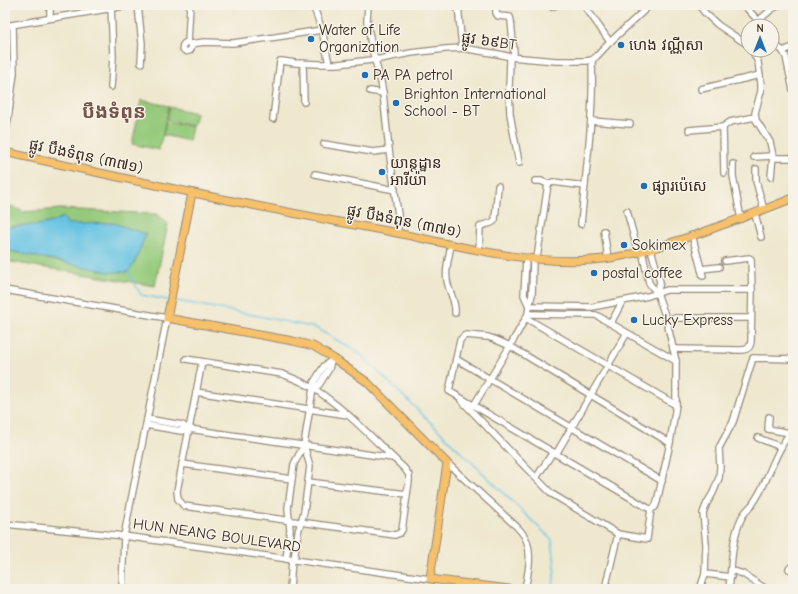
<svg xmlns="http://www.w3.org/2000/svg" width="798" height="594" viewBox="0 0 798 594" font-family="'Comic Neue','Noto Sans Khmer',sans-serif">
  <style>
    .green { fill: #95ca7b; stroke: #687a4c }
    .water { fill: #65c3e3; stroke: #507680 }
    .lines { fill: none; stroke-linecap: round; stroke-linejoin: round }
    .stream { stroke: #65c3e3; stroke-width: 1.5 }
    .minor-casing { stroke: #958976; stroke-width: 8 }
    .major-casing { stroke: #958976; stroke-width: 9 }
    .minor { stroke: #fff; stroke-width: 5.5 }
    .major { stroke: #f7c06b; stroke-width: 7 }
    .poi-dot { fill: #1f6fb2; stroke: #f7f3e8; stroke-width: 1.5 }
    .labels { text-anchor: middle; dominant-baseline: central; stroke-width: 3; stroke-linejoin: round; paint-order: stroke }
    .poi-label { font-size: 15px; fill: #3b2a1e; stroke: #f7f3e8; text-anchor: start }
    .street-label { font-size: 15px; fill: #3b2a1e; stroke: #f7f3e8 }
    .district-label { font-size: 19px; font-weight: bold; fill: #755348; stroke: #f7f3e8 }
  </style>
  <rect width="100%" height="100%" fill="#f7f3e8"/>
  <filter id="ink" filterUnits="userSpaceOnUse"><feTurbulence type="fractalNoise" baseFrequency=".025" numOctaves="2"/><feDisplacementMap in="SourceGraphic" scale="8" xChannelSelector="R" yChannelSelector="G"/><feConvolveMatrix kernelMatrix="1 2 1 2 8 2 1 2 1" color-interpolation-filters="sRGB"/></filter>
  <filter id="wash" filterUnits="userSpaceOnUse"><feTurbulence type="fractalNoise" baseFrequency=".012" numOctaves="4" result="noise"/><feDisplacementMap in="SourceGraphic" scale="16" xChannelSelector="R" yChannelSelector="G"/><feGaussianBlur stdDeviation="0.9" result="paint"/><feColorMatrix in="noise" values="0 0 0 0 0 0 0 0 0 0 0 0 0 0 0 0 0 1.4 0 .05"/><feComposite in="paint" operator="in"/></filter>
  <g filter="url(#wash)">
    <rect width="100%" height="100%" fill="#efe8cf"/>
    <g class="green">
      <polygon points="141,100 169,106 159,150 132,144"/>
      <polygon points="170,107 196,113 193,126 167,120"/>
      <polygon points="166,122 192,127 189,141 163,135"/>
      <polygon points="5,203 24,212 60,209 156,214 168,224 155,286 5,261"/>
    </g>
    <polygon class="water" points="63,217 68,224 114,223 146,234 135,262 128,272 109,272 5,250 5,228 25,225 37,225 52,222"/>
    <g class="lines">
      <g class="stream">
        <polyline points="128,272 141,295 168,300"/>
        <polyline points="172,300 264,317 316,328 359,353 552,540 555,566 553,589"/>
      </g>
    </g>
  </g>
  <g filter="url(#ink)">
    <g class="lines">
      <g class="minor-casing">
        <g id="minor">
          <polyline points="50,5 50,18"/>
          <polyline points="138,5 142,44 141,63"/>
          <polyline points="313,5 322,30 329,64"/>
          <polyline points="368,5 367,21 372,49 381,82 383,93 389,150 399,222 397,233"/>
          <polyline points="458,5 462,48"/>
          <polyline points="496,5 496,13 498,16 510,17 511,21 514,53 510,60 509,88 510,114 519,163"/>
          <polyline points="584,5 610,42"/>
          <polyline points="699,5 705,13 718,25 748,45"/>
          <polyline points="744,5 763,26"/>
          <polyline points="552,7 556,5"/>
          <polyline points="758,21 772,9 780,5"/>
          <polyline points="5,26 131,5"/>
          <polyline points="772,37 777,46 783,51 786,57 793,90"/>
          <polyline points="188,42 190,5"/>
          <circle cx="187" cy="47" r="4.5"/>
          <polyline points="191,44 204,42 233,43 276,37 322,30"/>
          <polyline points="752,50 758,62 761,84 761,91 755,113 756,120 770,142 773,156 777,158 793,158"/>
          <polyline points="783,51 793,47"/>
          <polyline points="303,63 304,102"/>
          <polyline points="111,87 113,57 111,5"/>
          <polyline points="701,89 760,75"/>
          <polyline points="370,91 383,93"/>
          <polyline points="273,119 280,61 282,61 295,63 319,64 338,64 380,59 411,53 445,49 462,48 498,54 511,57 556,61 586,61 592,60 597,56 610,42 650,5"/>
          <polyline points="591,121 630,124"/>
          <polyline points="723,127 724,173"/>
          <polyline points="689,130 723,127 730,122 755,117"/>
          <polyline points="5,137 9,112 14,73 13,25"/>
          <polyline points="324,144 373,152 389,150"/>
          <polyline points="754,157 773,156 771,177"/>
          <polyline points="733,164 733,176 741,219"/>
          <polyline points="756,169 756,181 764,210"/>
          <polyline points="315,174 395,190"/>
          <polyline points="535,181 541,181 548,184 553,182 585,186"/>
          <polyline points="627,211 638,252"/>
          <polyline points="755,214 761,237"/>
          <path d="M581,224C586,170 594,115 592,60"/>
          <polyline points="604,231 608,258"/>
          <polyline points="692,235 703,276"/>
          <path d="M451,244C449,258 444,272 448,285C451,296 456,302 455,313"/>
          <polyline points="651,249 660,282 657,293"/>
          <path d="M479,250L480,227C484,223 492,225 495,220L498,186"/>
          <polyline points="642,251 649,283 657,293 666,318 676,361 676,405 670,443 657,502 655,507 651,509 648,508 449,391 460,340 464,336 466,335 488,337 494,339 510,346 670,443"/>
          <polyline points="526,258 524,295 529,306"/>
          <polyline points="537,258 548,184"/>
          <polyline points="725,261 749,258 751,259 752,290"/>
          <polyline points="701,269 719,267"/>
          <polyline points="5,290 167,318 124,536 122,589"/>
          <path d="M529,306L592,307L648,296L667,290H752L751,342C750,349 746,350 740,350L673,349"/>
          <polyline points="528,314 596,315 676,361"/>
          <polyline points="526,318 676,405"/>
          <polyline points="666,318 750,318"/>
          <polyline points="611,323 622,302"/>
          <path d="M186,359L282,374C293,378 303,382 313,388C347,410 375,441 404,468L409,475V481L402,530L400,533L395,535L184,506L178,499L177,491L202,362"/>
          <polyline points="456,359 662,481"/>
          <polyline points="313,388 319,385 329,369 331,361"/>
          <polyline points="196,392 348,415"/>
          <polyline points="461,400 536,478 552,494 618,534 647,539 651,509"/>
          <polyline points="474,405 510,346 528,314 529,306 532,295 533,258"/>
          <polyline points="769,417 768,429 790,433"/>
          <polyline points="147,419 182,425 189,429 393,458"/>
          <polyline points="146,425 181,431 189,429"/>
          <polyline points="758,438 781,447"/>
          <polyline points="556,454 627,333"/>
          <path d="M447,463L517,527C520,530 523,534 525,537C533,553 528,573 525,589"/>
          <polyline points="182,464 292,479"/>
          <polyline points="536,478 553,452"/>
          <polyline points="308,482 407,494"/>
          <polyline points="5,524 124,536 430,579"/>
          <polyline points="286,559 290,530 288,508 294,464 304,445 314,382 324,366 331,361 333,358"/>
          <polyline points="294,560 298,532 304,512 310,466 304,445"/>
          <polyline points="793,565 789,569 793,571"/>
          <polyline points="731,570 743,574 766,589"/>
          <polyline points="731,577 705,574 706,544 703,513 707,503 713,493 719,478 720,467 719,448 733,422 753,358 793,359"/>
          <polyline points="290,589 292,559"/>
          <polyline points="605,589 618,534"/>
          <polyline points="700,589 705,574"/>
          <path d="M729,589C732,565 731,539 742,517C745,512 748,509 752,505C756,499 760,493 763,486C772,467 779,446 793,429"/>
        </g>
      </g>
      <g class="major-casing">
        <g id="major">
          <path d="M5,152C63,165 121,178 180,190C249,205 318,218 387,231C454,244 523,265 592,260C628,258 664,245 698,234C730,222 762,211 793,198"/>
          <polyline points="192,193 167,318 293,341 313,346 333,358 367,382 447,463 430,579 509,589"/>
        </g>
      </g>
      <use href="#minor" class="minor"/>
      <use href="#major" class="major"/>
    </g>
  </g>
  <g class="poi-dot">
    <circle cx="311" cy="39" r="4"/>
    <circle cx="621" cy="45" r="4"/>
    <circle cx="365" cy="75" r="4"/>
    <circle cx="396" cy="103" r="4"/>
    <circle cx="382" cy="172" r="4"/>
    <circle cx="644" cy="186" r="4"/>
    <circle cx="624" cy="245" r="4"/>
    <circle cx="594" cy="273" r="4"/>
    <circle cx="634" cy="320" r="4"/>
  </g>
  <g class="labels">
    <g class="poi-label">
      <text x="319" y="30">Water of Life<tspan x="319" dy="17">Organization</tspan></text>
      <text x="629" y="45">ហេង វណ្ណីសា</text>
      <text x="373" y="75">PA PA petrol</text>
      <text x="404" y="94">Brighton International<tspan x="404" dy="17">School - BT</tspan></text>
      <text x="390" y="163">យាន្ដដ្ឋាន<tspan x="390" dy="17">អារីយ៉ា</tspan></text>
      <text x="652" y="186">ផ្សារប៉េសេ</text>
      <text x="632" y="245">Sokimex</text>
      <text x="602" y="273">postal coffee</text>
      <text x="642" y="320">Lucky Express</text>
    </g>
    <g class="street-label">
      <text transform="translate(489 41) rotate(8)">ផ្លូវ ៦៩BT</text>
      <text transform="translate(86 156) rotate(12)">ផ្លូវ បឹងទំពុន (៣៧១)</text>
      <text transform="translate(404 221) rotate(11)">ផ្លូវ បឹងទំពុន (៣៧១)</text>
      <text transform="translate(217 535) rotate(8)">HUN NEANG BOULEVARD</text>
    </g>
    <g class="district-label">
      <text x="114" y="112">បឹងទំពុន</text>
    </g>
  </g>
  <rect width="798" height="594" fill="none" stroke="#f7f3e8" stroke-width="20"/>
  <g transform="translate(760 38)"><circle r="19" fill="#f7f3e8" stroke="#aca397"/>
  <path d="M0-3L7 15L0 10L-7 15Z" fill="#1f6fb2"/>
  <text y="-6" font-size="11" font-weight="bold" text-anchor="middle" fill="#3b2a1e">N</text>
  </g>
</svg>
